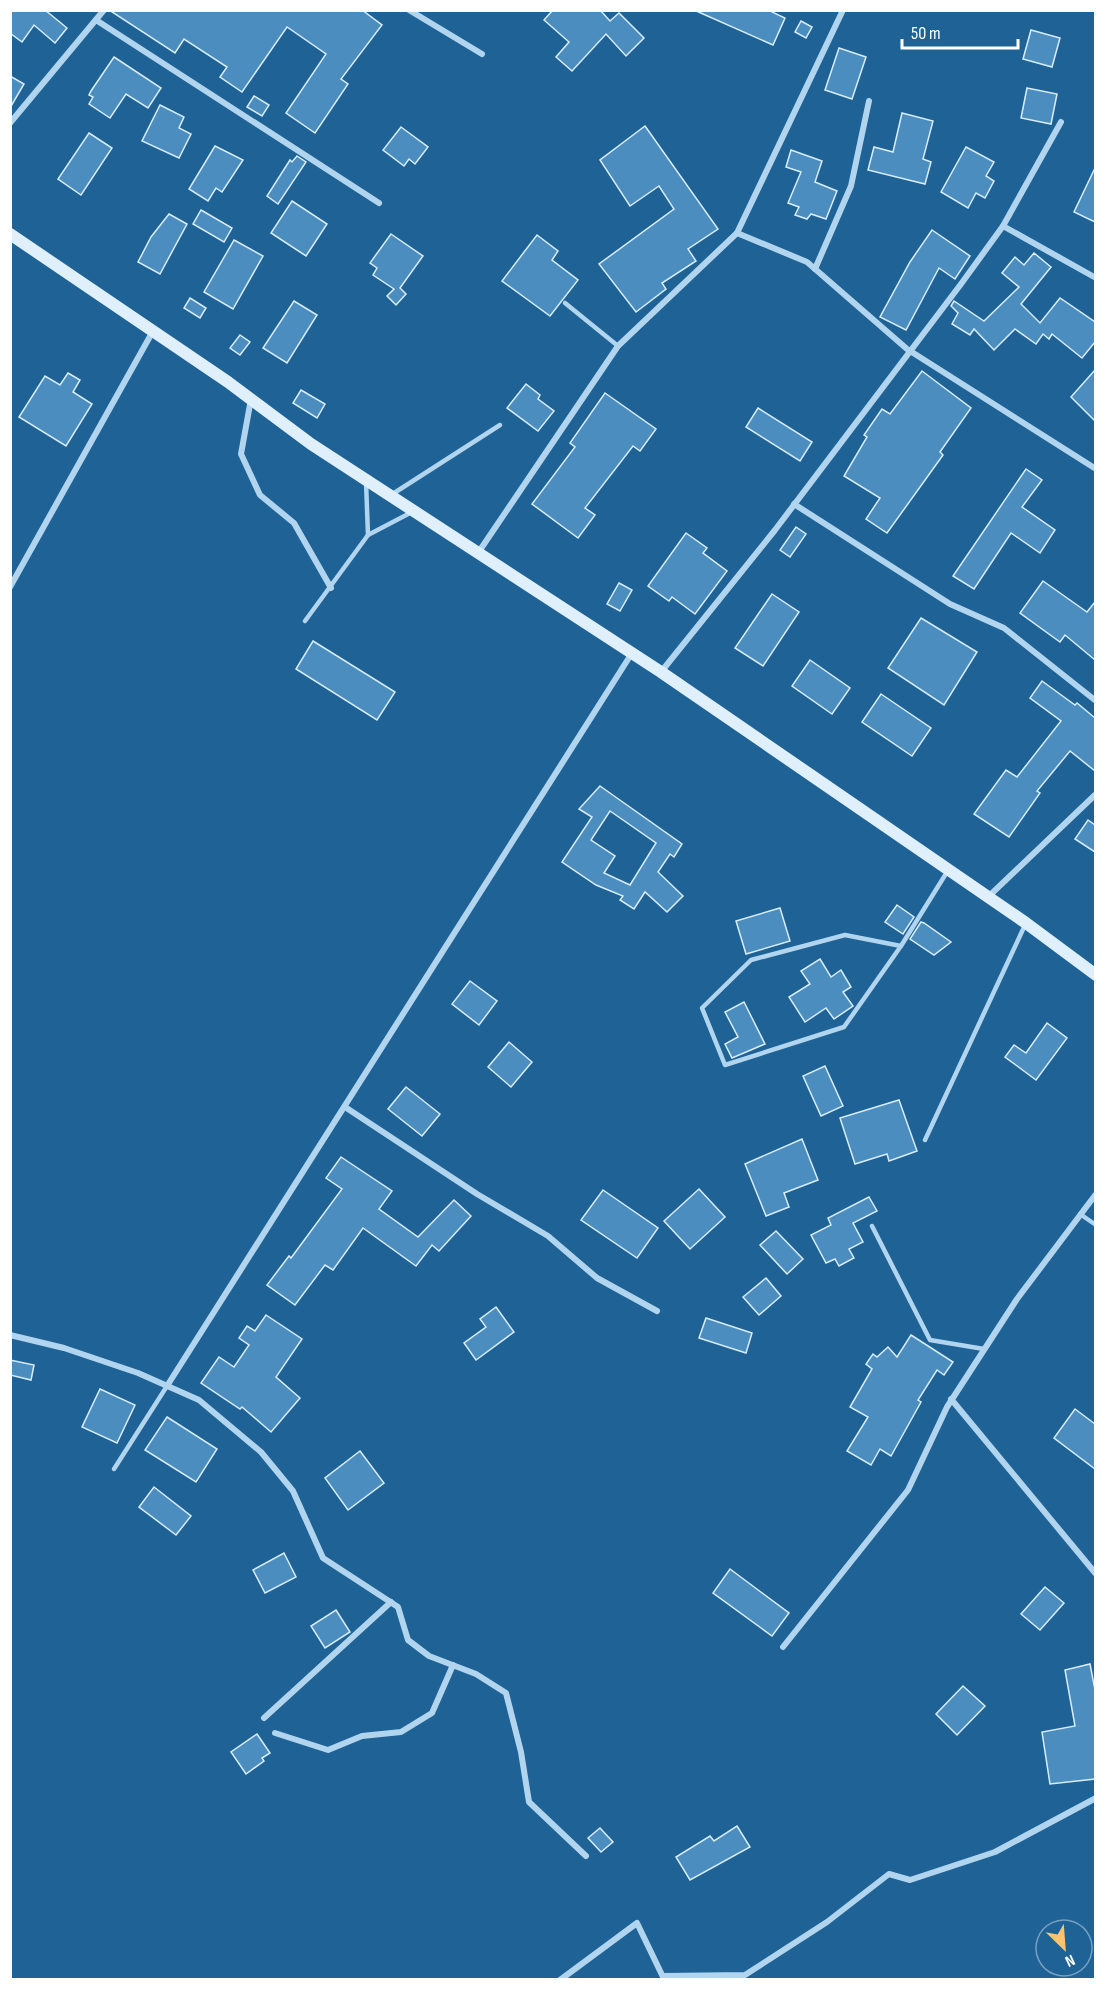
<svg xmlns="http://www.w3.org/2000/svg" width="1106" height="1990" viewBox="0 0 1106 1990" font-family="'Sofia Sans Condensed',sans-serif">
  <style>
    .building { fill: #4a8dbe; stroke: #d8ecfb; stroke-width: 1.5; fill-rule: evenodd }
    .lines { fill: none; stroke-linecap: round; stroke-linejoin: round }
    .lane { stroke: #b2d5ef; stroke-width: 4.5 }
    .street { stroke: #b2d5ef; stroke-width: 6 }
    .secondary { stroke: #dfeffb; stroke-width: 12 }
  </style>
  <rect width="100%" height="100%" fill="#1e6296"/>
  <g class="building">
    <polygon points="10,10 45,10 67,28 55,43 34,25 22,42 10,33"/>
    <polygon points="109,10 362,10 382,25 341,79 348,84 315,133 286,113 326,54 287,27 242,92 220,77 227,67 184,39 175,53"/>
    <polygon points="553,10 600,10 610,21 619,13 644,38 626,56 606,34 572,71 556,57 569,42 544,20"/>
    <polygon points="694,10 768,10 785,18 773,45"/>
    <polygon points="801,21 812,27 806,38 795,32"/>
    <polygon points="1031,30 1060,38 1052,67 1023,59"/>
    <polygon points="839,48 866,57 852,99 825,90"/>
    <polygon points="114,57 161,88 148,108 126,94 110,118 89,104 93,97 89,95 91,91"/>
    <polygon points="10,76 24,84 10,108"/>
    <polygon points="1027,88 1057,94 1051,124 1021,118"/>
    <polygon points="254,96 269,105 262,116 247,107"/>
    <polygon points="160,105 184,117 179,128 191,134 179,158 142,141"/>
    <polygon points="902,113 933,121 923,159 931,162 925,184 868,170 874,147 893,152"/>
    <polygon points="645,126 718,229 688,249 696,261 662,283 666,289 636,312 599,264 674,209 659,186 630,206 600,160"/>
    <polygon points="401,127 428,147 415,164 409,159 404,166 383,150"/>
    <polygon points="89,133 112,148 81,195 58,179"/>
    <polygon points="215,146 243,160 222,192 216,188 208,201 189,189"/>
    <polygon points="966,147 994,162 986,176 994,181 985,198 976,193 968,208 941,192"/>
    <polygon points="791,150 822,161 815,182 837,191 826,219 811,214 807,219 795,215 799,207 788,203 801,172 786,167"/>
    <polygon points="297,156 306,162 278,204 267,196 290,160 292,162"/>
    <polygon points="1095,168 1095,222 1074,212"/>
    <polygon points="292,201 327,224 306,256 271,233"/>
    <polygon points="201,210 232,228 224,242 193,224"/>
    <polygon points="169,214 187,224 160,274 138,262 151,237"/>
    <polygon points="932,230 970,256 955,279 939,268 906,330 880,317 910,262"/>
    <polygon points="391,234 423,256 400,288 406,294 396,305 387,296 394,289 373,275 377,268 370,263"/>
    <polygon points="537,235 558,251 552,260 578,280 550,316 502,281"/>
    <polygon points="234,240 263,256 233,309 204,292"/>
    <polygon points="1034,253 1051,267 1021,304 1040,323 1060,298 1095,322 1095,342 1082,358 1052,334 1049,339 1043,334 1036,344 1015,329 994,350 974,329 970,335 952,324 958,313 951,306 954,301 984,321 1019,287 1002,273 1015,257 1024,265"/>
    <polygon points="190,298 206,308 200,318 184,308"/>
    <polygon points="294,301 317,315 287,363 263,348"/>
    <polygon points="240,335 250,342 240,355 230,348"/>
    <polygon points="1095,370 1095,421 1071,397"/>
    <polygon points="922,371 971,408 940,452 943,455 887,533 866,519 880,498 844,476 867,437 864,435 882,409 890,414"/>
    <polygon points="68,373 80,380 73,392 92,404 66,446 19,417 45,376 60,385"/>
    <polygon points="526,384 540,395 538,399 554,411 538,431 507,408"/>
    <polygon points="301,390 325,404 317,418 293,403"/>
    <polygon points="605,393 656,429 640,451 633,446 585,508 595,515 578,538 532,504 575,447 570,443"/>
    <polygon points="758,408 812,442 800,461 746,427"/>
    <polygon points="1026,469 1042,480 1022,507 1055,530 1040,553 1011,533 974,589 953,576"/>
    <polygon points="796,527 806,534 790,557 780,550"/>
    <polygon points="686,533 707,548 703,553 727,571 695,614 672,597 669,601 648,586"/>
    <polygon points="1043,581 1087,612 1095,602 1095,660 1065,635 1060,642 1020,613"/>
    <polygon points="619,583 632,590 620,611 607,604"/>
    <polygon points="772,594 799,612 763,666 735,648"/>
    <polygon points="921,618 977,652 944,705 888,668"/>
    <polygon points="313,641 395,692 377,720 296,669"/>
    <polygon points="810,660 850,688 832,714 792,686"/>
    <polygon points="1042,681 1075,705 1077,703 1095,718 1095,771 1070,751 1037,791 1040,793 1009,837 974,814 1006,770 1017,777 1061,721 1030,698"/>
    <polygon points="881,694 931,728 912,756 862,722"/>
    <path d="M600,786L682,844L674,857L670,854L658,872L683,896L667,912L645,892L634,909L620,900L623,896L596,885L562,862L592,817L579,809ZM610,811L656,843L630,885L604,873L615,856L591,840Z"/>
    <polygon points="1088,820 1095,825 1095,852 1075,839"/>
    <polygon points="897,905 914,917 903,934 885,922"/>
    <polygon points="780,908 790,941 746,954 736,921"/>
    <polygon points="921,922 924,923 951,942 934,955 910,939"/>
    <polygon points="820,959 831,977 841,970 851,987 843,992 853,1006 834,1019 826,1008 805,1022 789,997 810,984 801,971"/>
    <polygon points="470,981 497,1001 479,1025 452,1004"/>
    <polygon points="744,1002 765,1044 732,1058 725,1044 738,1037 725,1012"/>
    <polygon points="1047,1023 1067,1038 1036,1080 1005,1057 1014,1045 1026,1053"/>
    <polygon points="509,1042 532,1062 511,1087 488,1067"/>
    <polygon points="825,1066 843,1106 821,1116 803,1076"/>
    <polygon points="406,1087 440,1114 422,1136 388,1109"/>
    <polygon points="899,1100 917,1151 889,1161 887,1154 855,1164 840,1118"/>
    <polygon points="802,1139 818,1180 784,1193 789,1207 766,1216 745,1164"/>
    <polygon points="341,1157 392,1191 379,1209 418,1237 454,1200 471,1216 439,1251 432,1245 416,1266 363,1228 333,1270 325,1265 295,1305 267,1285 289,1256 291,1258 342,1189 326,1178"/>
    <polygon points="699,1189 725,1217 690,1249 664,1221"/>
    <polygon points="603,1190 658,1228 637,1258 581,1220"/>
    <polygon points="869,1197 877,1211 853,1223 863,1242 849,1249 854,1258 839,1266 835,1259 826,1263 811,1235 831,1225 828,1218"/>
    <polygon points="776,1231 803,1259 787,1274 760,1245"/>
    <polygon points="766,1278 781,1296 759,1315 743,1297"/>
    <polygon points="496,1307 514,1332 476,1360 464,1343 486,1327 480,1319"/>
    <polygon points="266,1315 302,1339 276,1377 300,1398 271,1432 242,1407 240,1409 201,1383 219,1357 234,1367 249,1345 239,1338 247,1326 255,1331"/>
    <polygon points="706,1318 752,1333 746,1353 699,1338"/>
    <polygon points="911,1335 953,1362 944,1375 937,1370 918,1400 921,1402 891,1456 880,1449 871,1465 847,1451 868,1417 850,1407 872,1369 866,1364 873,1354 877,1357 888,1347 897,1357"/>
    <polygon points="10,1360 34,1365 31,1380 10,1375"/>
    <polygon points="100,1389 135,1405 117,1443 82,1427"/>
    <polygon points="1075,1409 1095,1424 1095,1469 1054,1438"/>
    <polygon points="167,1417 217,1449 196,1482 145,1450"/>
    <polygon points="360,1451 384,1483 348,1510 325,1478"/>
    <polygon points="154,1487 191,1516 176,1535 139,1507"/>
    <polygon points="284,1553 296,1577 265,1593 253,1570"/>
    <polygon points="730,1569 789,1613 772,1636 713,1593"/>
    <polygon points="1045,1587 1064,1603 1040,1630 1021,1614"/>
    <polygon points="336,1610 350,1632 325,1648 311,1626"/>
    <polygon points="1090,1664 1095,1690 1095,1779 1050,1784 1042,1732 1075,1726 1065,1670"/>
    <polygon points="963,1686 985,1706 957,1735 936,1714"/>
    <polygon points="257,1734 270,1753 262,1758 264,1761 246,1774 231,1752"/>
    <polygon points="737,1826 750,1847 690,1880 676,1857 710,1836 714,1841"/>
    <polygon points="600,1828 613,1842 601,1852 588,1838"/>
  </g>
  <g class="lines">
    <g class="lane">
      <polyline points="565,303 618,346"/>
      <polyline points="391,495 500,425"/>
      <polyline points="368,535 412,512"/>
      <polyline points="305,621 368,535 366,482"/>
      <polyline points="901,946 845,935 751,960 702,1008 725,1065 844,1027 901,946 947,872"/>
      <polyline points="925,1140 1025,925"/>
      <polyline points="1080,1214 1096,1225"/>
      <polyline points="872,1226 930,1340 984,1349"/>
      <polyline points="114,1469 167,1386"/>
    </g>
    <g class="street">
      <polyline points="409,10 482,54"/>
      <polyline points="96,20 379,203"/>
      <polyline points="10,123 104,10"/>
      <polyline points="1003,226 1096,278"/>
      <polyline points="737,233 807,262 907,349 1096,469"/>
      <polyline points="815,269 851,186 869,101"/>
      <polyline points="251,399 241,454 260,495 294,523 331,588"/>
      <polyline points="794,504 950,604 1004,628 1096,701"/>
      <polyline points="478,553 618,346 737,233 843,10"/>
      <polyline points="10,587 153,331"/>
      <polyline points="661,672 775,530 961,284 1003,226 1061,122"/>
      <polyline points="988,897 1096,794"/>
      <polyline points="345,1107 477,1194 548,1236 597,1278 657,1311"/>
      <polyline points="10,1335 64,1348 138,1373 199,1400 261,1452 293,1491 323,1558 398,1607 408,1640 429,1656 476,1674 506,1693 521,1752 529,1802 586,1856"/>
      <polyline points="167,1386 632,653"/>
      <polyline points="951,1399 1096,1574"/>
      <polyline points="783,1647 908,1490 947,1407 1017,1299 1096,1194"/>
      <polyline points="264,1718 391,1602"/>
      <polyline points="275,1733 328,1750 362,1736 401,1732 432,1713 453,1665"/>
      <polyline points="663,1976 745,1975 827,1922 889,1874 910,1880 995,1852 1096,1798"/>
      <polyline points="560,1980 637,1923 663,1977"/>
    </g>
    <polyline class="secondary" points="10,234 228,382 311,444 661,672 1026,923 1096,975"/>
  </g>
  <rect width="1106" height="1990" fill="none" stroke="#ffffff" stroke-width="24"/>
  <g transform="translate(1064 1948) rotate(155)"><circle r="28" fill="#1e6296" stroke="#78a1c0" stroke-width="1.5"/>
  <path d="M0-4.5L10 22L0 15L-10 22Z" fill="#fdc371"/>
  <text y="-9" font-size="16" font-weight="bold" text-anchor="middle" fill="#ffffff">N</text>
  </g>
  <path d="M902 39v9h116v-9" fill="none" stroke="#ffffff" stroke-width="3"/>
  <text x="911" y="39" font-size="18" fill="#ffffff" stroke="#1e6296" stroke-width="4.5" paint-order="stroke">50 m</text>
</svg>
